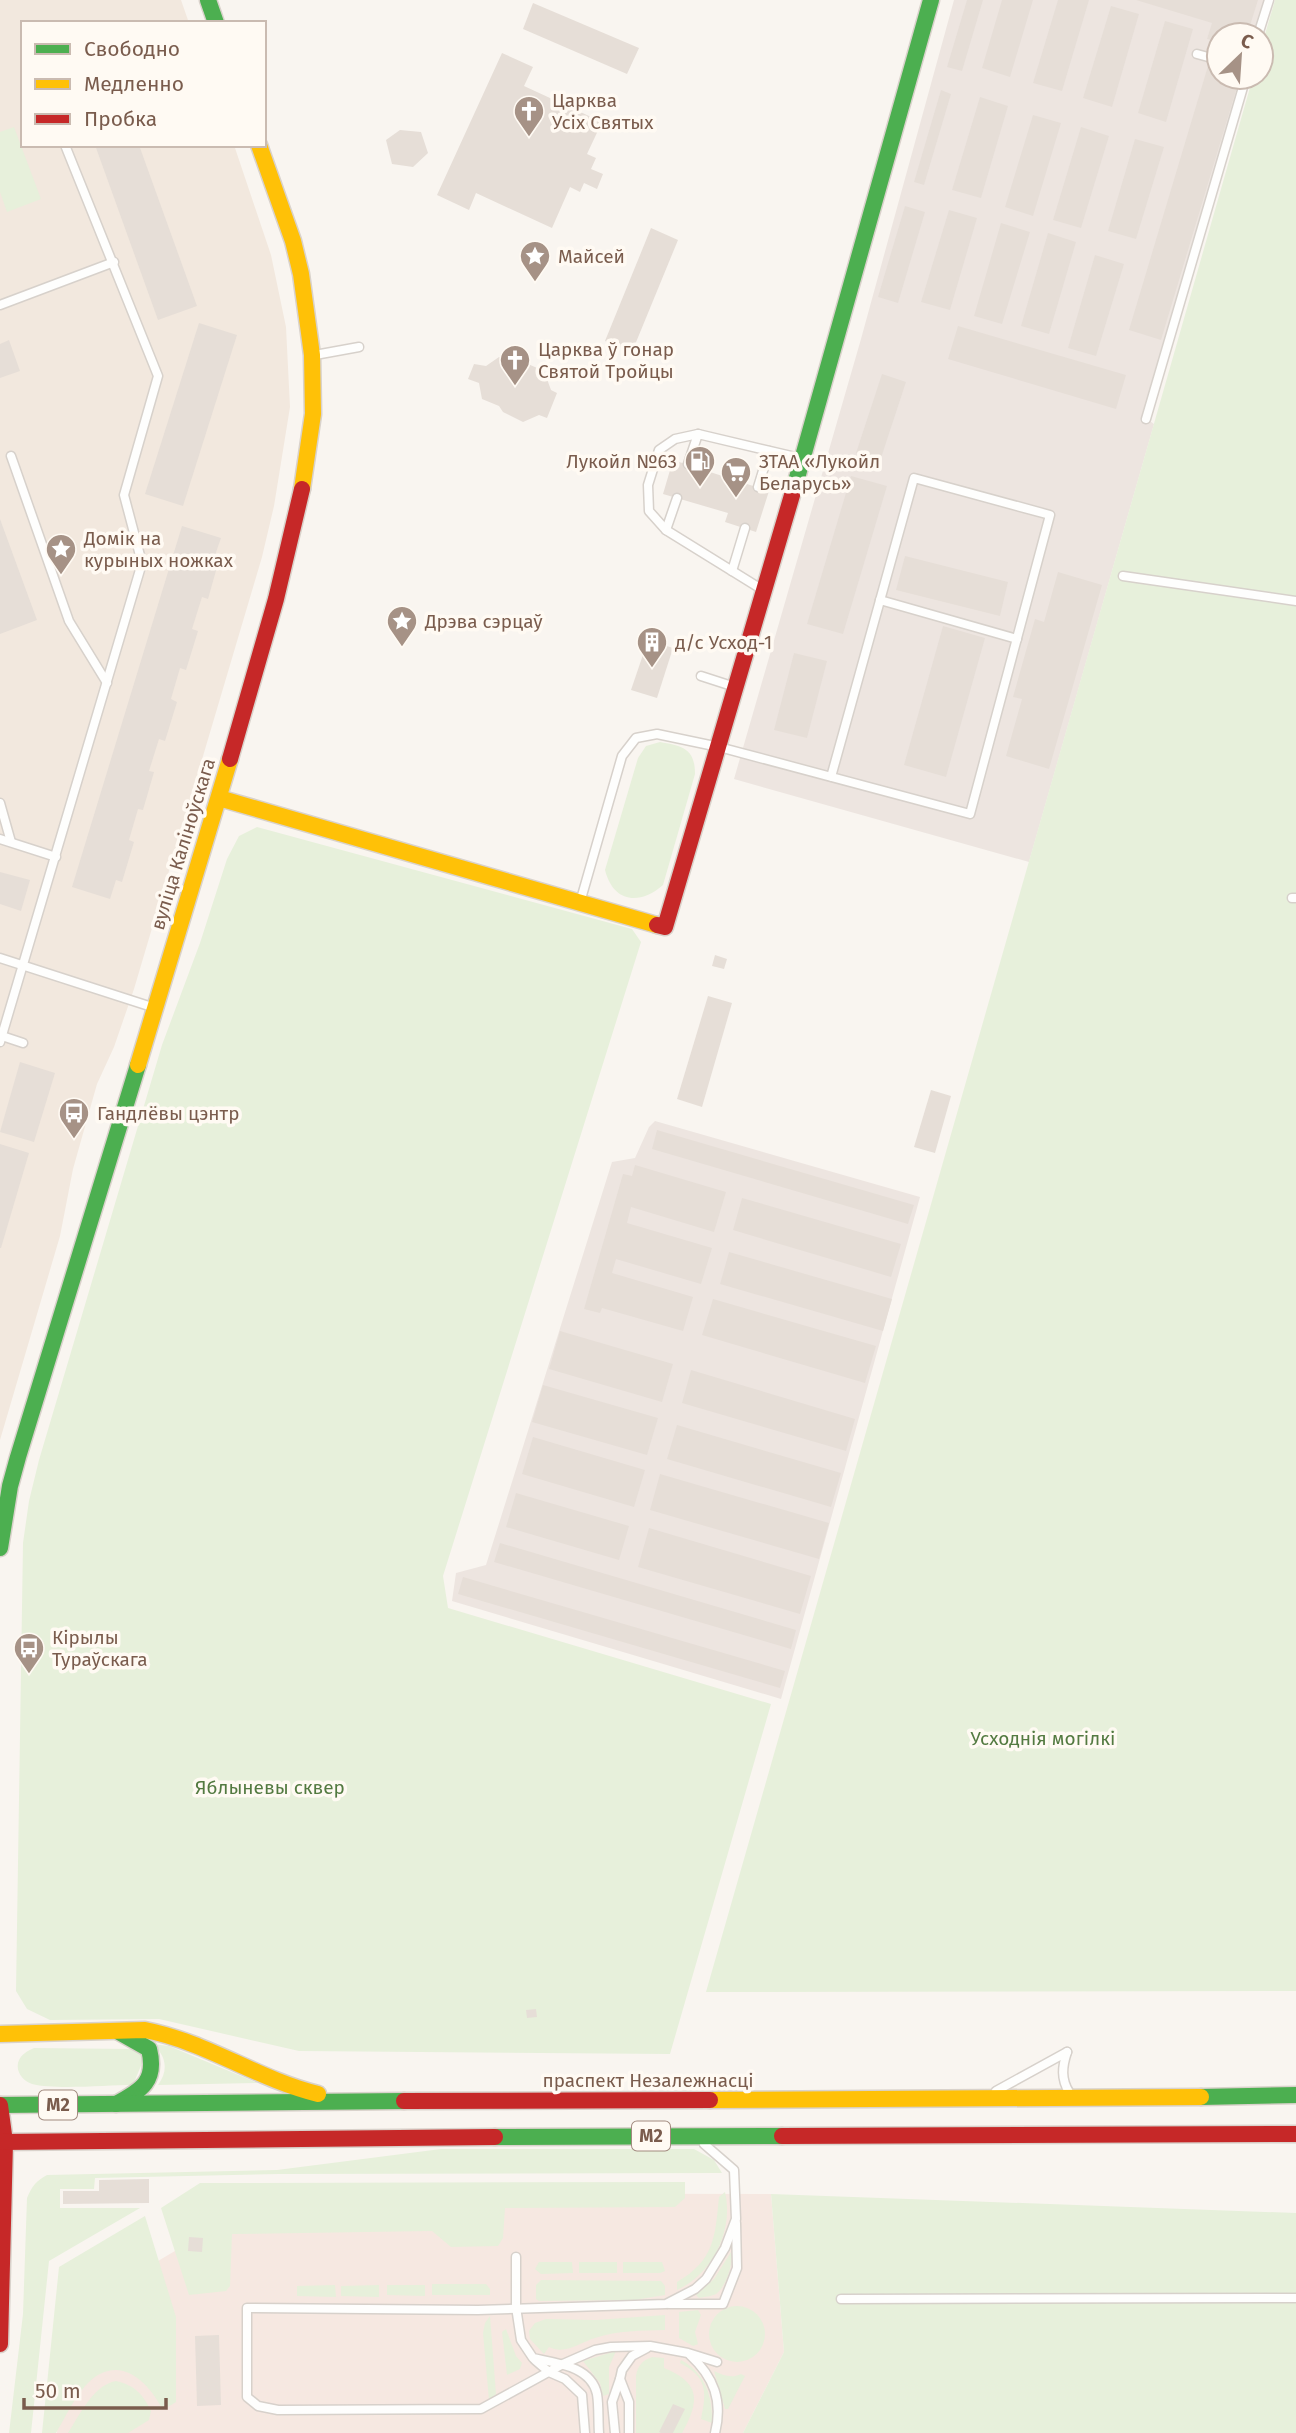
<svg xmlns="http://www.w3.org/2000/svg" width="1296" height="2433" viewBox="0 0 1296 2433" font-family="'Fira Sans',sans-serif">
  <style>
    .residential { fill: #f2e8de }
    .commercial { fill: #f6e8e1 }
    .industrial { fill: #ede5e0 }
    .green { fill: #e7f0db }
    .building { fill: #e6ded7 }
    .lines { fill: none; stroke-linecap: round; stroke-linejoin: round }
    .lane-casing { stroke: #d7d1cb; stroke-width: 11 }
    .fast-casing { stroke: #d9d2cb; stroke-width: 19 }
    .slow-casing { stroke: #d9d2cb; stroke-width: 19 }
    .jam-casing { stroke: #d9d2cb; stroke-width: 19 }
    .lane { stroke: #fefefd; stroke-width: 8 }
    .fast { stroke: #4caf50; stroke-width: 16 }
    .slow { stroke: #ffc107; stroke-width: 16 }
    .jam { stroke: #c62828; stroke-width: 16 }
    .labels { text-anchor: middle; dominant-baseline: central; stroke-width: 7; stroke-linejoin: round; paint-order: stroke }
    .shield { fill: #fffaf3; stroke: #a28b7f; stroke-width: 2 }
    .shield-label { font-size: 18px; font-weight: bold; fill: #7a5c4d }
    .poi-label { font-size: 19px; fill: #7a5c4d; stroke: #fffaf3; text-anchor: start }
    .street-label { font-size: 19px; fill: #7a5c4d; stroke: #fffaf3 }
    .park-label { font-size: 19px; fill: #537a41; stroke: #fffaf3 }
  </style>
  <rect width="100%" height="100%" fill="#f9f5f0"/>
  <polygon class="residential" points="0,0 181,0 189,23 23,23 23,145 234,145 271,255 286,327 290,407 274,506 262,557 134,989 114,1047 97,1084 73,1169 60,1236 0,1440"/>
  <polygon class="commercial" points="273,2193 771,2194 784,2352 743,2433 57,2433 65,2316"/>
  <g class="industrial">
    <polygon points="954,0 1266,0 1256,35 1219,35 1219,77 1244,77 1147,419 1154,424 1029,862 734,779 861,339"/>
    <polygon points="655,1121 920,1197 781,1699 452,1601 456,1573 486,1565 612,1162 635,1158 649,1127"/>
  </g>
  <g class="green">
    <polygon points="1275,0 1296,0 1296,1991 706,1992 1253,77 1261,77 1261,48"/>
    <polygon points="14,127 41,199 7,212 0,192 0,132"/>
    <path d="M660,742C682,746 695,748 695,774L663,885C639,906 613,902 605,870L638,758L646,746Z"/>
    <polygon points="257,827 632,929 641,942 443,1576 448,1608 771,1704 670,2054 299,2051 159,2019 50,2020 27,2009 16,1991 23,1543 29,1501 39,1460 162,1045 200,943 227,859 239,836"/>
    <path d="M153,2044L169,2046L258,2083L158,2085C169,2070 166,2056 153,2044Z"/>
    <path d="M34,2048L133,2049L145,2056L133,2085C107,2085 55,2090 32,2084C23,2081 16,2072 18,2063C20,2055 27,2051 34,2048Z"/>
    <path d="M441,2149H694L714,2160L722,2173L279,2174L95,2178L94,2189H60V2208H140L49,2261L31,2433H9L23,2314L27,2198C32,2186 36,2181 47,2175L277,2170Z"/>
    <polygon points="685,2182 685,2198 675,2207 505,2208 503,2238 498,2246 451,2247 432,2231 232,2234 230,2286 226,2291 189,2295 161,2208 200,2183"/>
    <path d="M725,2192C734,2230 713,2274 677,2290V2282C715,2260 715,2236 719,2197Z"/>
    <polygon points="771,2194 1296,2213 1296,2433 743,2433 784,2352"/>
    <path d="M145,2216L176,2317V2402L163,2410C151,2387 127,2358 98,2375C79,2386 67,2415 56,2433H42L59,2267Z"/>
    <path d="M731,2252C734,2263 726,2287 716,2294C712,2296 704,2297 699,2298L696,2295L714,2279Z"/>
    <polygon points="539,2262 572,2262 573,2273 541,2274 535,2269"/>
    <rect x="579" y="2262" width="38" height="11"/>
    <polygon points="623,2262 662,2262 665,2271 660,2273 623,2273"/>
    <polygon points="541,2280 661,2281 665,2286 665,2295 635,2300 539,2301 536,2299 536,2285"/>
    <polygon points="432,2284 486,2284 490,2289 490,2295 432,2295"/>
    <polygon points="335,2285 336,2297 297,2296 297,2286"/>
    <polygon points="379,2285 379,2297 341,2296 341,2286"/>
    <polygon points="387,2285 425,2285 425,2296 387,2295"/>
    <circle cx="737" cy="2334" r="28"/>
    <polygon points="698,2310 701,2315 695,2332 698,2344 693,2346 679,2338 679,2312"/>
    <path d="M665,2315V2330C641,2331 618,2330 595,2338C579,2343 565,2355 549,2347L544,2354L530,2339L529,2331L535,2323L546,2319L596,2320Z"/>
    <polygon points="490,2316 496,2394 489,2400 483,2333 485,2323"/>
    <polygon points="506,2329 516,2356 522,2363 520,2369 507,2375 502,2332"/>
    <polygon points="616,2351 609,2367 609,2394 603,2396 600,2383 583,2361"/>
    <path d="M652,2357L664,2358V2368C701,2383 700,2401 682,2433H636V2376C638,2365 642,2361 652,2357Z"/>
    <path d="M681,2360C705,2373 713,2396 712,2423L701,2419C707,2391 707,2377 680,2363Z"/>
    <path d="M714,2371C723,2375 731,2379 741,2374L745,2376L728,2409H725Z"/>
    <path d="M116,2381C134,2385 143,2394 151,2411L149,2420L128,2433H68C80,2415 93,2385 116,2381Z"/>
  </g>
  <g class="building">
    <polygon points="967,0 983,0 962,71 947,67"/>
    <polygon points="1002,0 1033,0 1010,77 982,68"/>
    <polygon points="1058,0 1089,0 1062,91 1033,83"/>
    <polygon points="1136,0 1258,0 1247,35 1219,35 1219,42 1207,39 1212,23"/>
    <polygon points="533,3 639,48 627,74 523,29"/>
    <polygon points="1111,6 1139,14 1112,107 1083,98"/>
    <polygon points="1165,21 1193,29 1166,122 1138,113"/>
    <polygon points="502,53 533,67 524,86 602,122 587,154 596,158 591,169 603,174 597,189 584,183 580,192 570,187 552,228 476,193 469,210 437,195"/>
    <polygon points="1208,66 1219,69 1219,77 1240,77 1161,340 1129,330"/>
    <polygon points="941,90 951,94 924,185 914,182"/>
    <polygon points="980,97 1008,106 981,198 952,190"/>
    <polygon points="1033,115 1061,123 1033,216 1005,207"/>
    <polygon points="1081,127 1109,136 1081,228 1053,220"/>
    <polygon points="400,130 421,132 428,153 413,167 392,164 386,140"/>
    <polygon points="1135,139 1164,147 1136,239 1108,231"/>
    <polygon points="95,145 139,145 197,306 158,320"/>
    <polygon points="905,206 925,212 898,303 878,297"/>
    <polygon points="949,210 977,218 950,310 921,302"/>
    <polygon points="1001,223 1030,232 1002,324 974,316"/>
    <polygon points="651,228 678,240 632,352 605,341"/>
    <polygon points="1048,233 1076,242 1049,334 1021,326"/>
    <polygon points="1095,255 1124,264 1096,356 1068,348"/>
    <polygon points="199,323 237,335 183,506 145,494"/>
    <polygon points="958,326 1126,375 1116,409 948,359"/>
    <polygon points="9,340 20,371 0,378 0,344"/>
    <polygon points="499,357 518,365 528,364 544,371 551,390 557,393 547,418 539,415 523,422 503,412 499,406 482,399 479,383 468,379 474,364 486,366"/>
    <polygon points="882,374 906,382 880,461 856,453"/>
    <polygon points="673,460 769,491 756,532 725,522 728,513 663,494"/>
    <polygon points="851,476 887,486 843,634 807,624"/>
    <polygon points="0,519 37,620 0,634"/>
    <polygon points="182,526 221,538 214,558 219,560 208,599 202,597 192,629 198,631 186,670 180,668 171,699 177,702 165,741 159,739 149,771 154,772 143,810 138,809 129,840 134,842 122,882 116,880 110,899 72,887"/>
    <polygon points="905,556 1008,582 1000,616 896,590"/>
    <polygon points="1058,572 1102,585 1049,769 1006,756 1022,699 1013,697 1035,619 1044,622"/>
    <polygon points="943,626 985,638 946,777 904,765"/>
    <polygon points="648,640 673,648 657,698 631,690"/>
    <polygon points="794,653 827,661 807,738 774,730"/>
    <polygon points="0,872 30,880 21,911 0,904"/>
    <polygon points="715,955 727,959 724,969 712,966"/>
    <polygon points="708,996 732,1003 702,1107 677,1099"/>
    <polygon points="20,1062 55,1073 34,1142 0,1132"/>
    <polygon points="931,1090 951,1096 935,1153 914,1147"/>
    <polygon points="657,1130 914,1205 908,1224 652,1149"/>
    <polygon points="0,1144 29,1153 1,1248 0,1248"/>
    <polygon points="635,1165 726,1192 714,1232 631,1207 627,1223 712,1248 701,1284 616,1259 612,1273 693,1297 683,1331 602,1308 600,1313 584,1309 623,1174 632,1176"/>
    <polygon points="742,1198 901,1244 891,1277 733,1230"/>
    <polygon points="729,1252 892,1299 883,1331 720,1284"/>
    <polygon points="713,1299 876,1346 865,1383 702,1335"/>
    <polygon points="560,1331 673,1364 662,1402 549,1369"/>
    <polygon points="691,1370 855,1419 846,1451 682,1403"/>
    <polygon points="543,1385 658,1418 647,1455 532,1422"/>
    <polygon points="677,1425 841,1473 831,1507 667,1459"/>
    <polygon points="533,1437 645,1470 634,1507 522,1474"/>
    <polygon points="660,1474 829,1523 819,1559 650,1510"/>
    <polygon points="516,1493 629,1526 619,1560 506,1527"/>
    <polygon points="649,1528 811,1576 800,1614 638,1567"/>
    <polygon points="500,1543 796,1630 791,1649 494,1562"/>
    <polygon points="463,1577 785,1671 780,1688 458,1594"/>
    <polygon points="536,2009 537,2017 527,2018 526,2010"/>
    <polygon points="149,2179 149,2203 63,2204 63,2191 99,2191 99,2180"/>
    <polygon points="189,2237 203,2238 202,2252 188,2251"/>
    <polygon points="219,2335 221,2405 197,2406 195,2336"/>
    <polygon points="673,2404 685,2409 673,2433 661,2433 659,2432"/>
  </g>
  <g class="lines">
    <g class="lane-casing">
      <g id="lane">
        <polyline points="1258,35 1269,0"/>
        <polyline points="1197,54 1219,60"/>
        <polyline points="0,305 114,262"/>
        <polyline points="315,355 359,347"/>
        <polyline points="1146,419 1246,77"/>
        <polyline points="11,456 69,621 107,683"/>
        <polyline points="688,464 698,434 800,458"/>
        <polyline points="758,487 769,451"/>
        <polyline points="677,498 666,530 763,590"/>
        <polyline points="666,530 649,511 648,485 659,450 675,439 698,434"/>
        <polyline points="732,571 745,528"/>
        <polyline points="1123,576 1296,601"/>
        <polyline points="880,600 1017,639"/>
        <polyline points="701,676 735,687"/>
        <polyline points="0,803 11,842"/>
        <polyline points="0,839 56,857"/>
        <polyline points="1292,898 1296,898"/>
        <polyline points="581,899 622,756 636,738 657,734 719,747 970,814 1050,515 914,478 831,777"/>
        <polyline points="0,958 152,1007"/>
        <polyline points="2,1036 23,1043"/>
        <polyline points="0,1042 142,563 124,495 158,376 65,145"/>
        <path d="M1067,2052C1062,2067 1061,2079 1069,2092"/>
        <polyline points="996,2091 1067,2052"/>
        <polyline points="704,2144 734,2170 736,2219 725,2248 706,2279 695,2289 666,2304 478,2310 247,2308 247,2397 258,2406 278,2410 481,2409 563,2364 595,2350 611,2347 650,2346 688,2353 717,2362"/>
        <path d="M516,2257V2307L521,2340L533,2358C556,2363 591,2366 597,2394C599,2406 598,2420 599,2433"/>
        <polyline points="841,2299 1296,2298"/>
        <polyline points="669,2304 723,2304 737,2268 736,2223"/>
        <path d="M690,2355C714,2377 723,2401 715,2433"/>
        <polyline points="535,2360 549,2372 565,2379 582,2395 585,2433"/>
        <polyline points="615,2433 612,2402 620,2379"/>
        <polyline points="629,2433 629,2402 620,2379 622,2370 632,2356 647,2348"/>
      </g>
    </g>
    <g class="fast-casing">
      <g id="fast">
        <polyline points="208,0 216,23"/>
        <polyline points="795,485 931,0"/>
        <polyline points="0,1548 10,1486 18,1457 138,1065"/>
        <polyline points="1201,2097 1296,2095"/>
        <path d="M116,2104C142,2090 157,2081 149,2049L119,2032"/>
        <polyline points="0,2105 404,2101"/>
        <polyline points="495,2137 782,2136"/>
      </g>
    </g>
    <g class="slow-casing">
      <g id="slow">
        <polyline points="259,145 293,241 301,274 312,355 313,414 302,489"/>
        <polyline points="219,798 657,925"/>
        <polyline points="138,1065 230,759"/>
        <path d="M0,2034L145,2030C207,2042 257,2079 318,2094"/>
        <polyline points="710,2100 1201,2097"/>
      </g>
    </g>
    <g class="jam-casing">
      <g id="jam">
        <polyline points="230,759 276,599 302,489"/>
        <polyline points="657,925 665,927 795,485"/>
        <polyline points="404,2101 710,2100"/>
        <polyline points="0,2105 5,2142 0,2344"/>
        <polyline points="782,2136 1296,2134"/>
        <polyline points="0,2142 495,2137"/>
      </g>
    </g>
    <use href="#lane" class="lane"/>
    <use href="#fast" class="fast"/>
    <use href="#slow" class="slow"/>
    <use href="#jam" class="jam"/>
  </g>
  <defs>
    <g id="church-pin" transform="scale(1.575)"><path d="M0 17L-7.5 6A9.5 9.5 0 1 1 7.5 6Z" fill="#a69286" stroke="#fffaf3"/><path d="M-1.2-6h2.4v3.5h3.3v2.4h-3.3V6h-2.4V-.1h-3.3v-2.4h3.3Z" fill="#fff"/></g>
    <g id="sight-pin" transform="scale(1.575)"><path d="M0 17L-7.5 6A9.5 9.5 0 1 1 7.5 6Z" fill="#a69286" stroke="#fffaf3"/><path d="M0-6L1.8-2.2L6-1.7L2.9 1.2L3.7 5.4L0 3.3L-3.7 5.4L-2.9 1.2L-6-1.7L-1.8-2.2Z" fill="#fff"/></g>
    <g id="fuel-pin" transform="scale(1.575)"><path d="M0 17L-7.5 6A9.5 9.5 0 1 1 7.5 6Z" fill="#a69286" stroke="#fffaf3"/><path d="M-5.5-6h7V0h2V4h1.3V-2.5L3-4.5l.8-.8L6-3V5H2.5V1h-1V6h-7ZM-4.2-4.7v3.2H.2V-4.7Z" fill="#fff"/></g>
    <g id="supermarket-pin" transform="scale(1.575)"><path d="M0 17L-7.5 6A9.5 9.5 0 1 1 7.5 6Z" fill="#a69286" stroke="#fffaf3"/><path d="M-6-5.5h2.5l.6 2H6L4.5 2H-2.5L-4.4-4H-6ZM-1.5 3.2a1.3 1.3 0 1 0 .1 0ZM3 3.2a1.3 1.3 0 1 0 .1 0Z" fill="#fff"/></g>
    <g id="building-pin" transform="scale(1.575)"><path d="M0 17L-7.5 6A9.5 9.5 0 1 1 7.5 6Z" fill="#a69286" stroke="#fffaf3"/><path d="M-4-6H4V6H1V3H-1V6H-4ZM-2.5-4.3h1.7v1.8h-1.7ZM.8-4.3h1.7v1.8H.8ZM-2.5-1h1.7V.8h-1.7ZM.8-1h1.7V.8H.8Z" fill="#fff"/></g>
    <g id="bus-pin" transform="scale(1.575)"><path d="M0 17L-7.5 6A9.5 9.5 0 1 1 7.5 6Z" fill="#a69286" stroke="#fffaf3"/><path d="M-5-6H5V4H4V6H2V4H-2V6H-4V4H-5ZM-3.5-4V0h7V-4ZM-3.5 1.2v1.5H-2V1.2ZM2 1.2v1.5H3.5V1.2Z" fill="#fff"/></g>
  </defs>
  <g fill-rule="evenodd">
    <use href="#church-pin" x="529" y="111"/>
    <use href="#sight-pin" x="535" y="256"/>
    <use href="#church-pin" x="515" y="360"/>
    <use href="#fuel-pin" x="700" y="461"/>
    <use href="#supermarket-pin" x="736" y="472"/>
    <use href="#sight-pin" x="61" y="549"/>
    <use href="#sight-pin" x="402" y="621"/>
    <use href="#building-pin" x="652" y="642"/>
    <use href="#bus-pin" x="74" y="1113"/>
    <use href="#bus-pin" x="29" y="1648"/>
  </g>
  <g class="labels">
    <g class="shield">
      <rect x="39" y="2090.5" width="38" height="29" rx="5"/>
      <rect x="632" y="2121.5" width="38" height="29" rx="5"/>
    </g>
    <g class="shield-label">
      <text x="58" y="2105">М2</text>
      <text x="651" y="2136">М2</text>
    </g>
    <g class="poi-label">
      <text x="552" y="100">Царква<tspan x="552" dy="22">Усіх Святых</tspan></text>
      <text x="558" y="256">Майсей</text>
      <text x="538" y="349">Царква ў гонар<tspan x="538" dy="22">Святой Тройцы</tspan></text>
      <text x="677" y="461" text-anchor="end">Лукойл №63</text>
      <text x="759" y="461">ЗТАА «Лукойл<tspan x="759" dy="22">Беларусь»</tspan></text>
      <text x="84" y="538">Домік на<tspan x="84" dy="22">курыных ножках</tspan></text>
      <text x="425" y="621">Дрэва сэрцаў</text>
      <text x="675" y="642">д/с Усход-1</text>
      <text x="97" y="1113">Гандлёвы цэнтр</text>
      <text x="52" y="1637">Кірылы<tspan x="52" dy="22">Тураўскага</tspan></text>
    </g>
    <g class="street-label">
      <text transform="translate(183 844) rotate(-73)">вуліца Каліноўскага</text>
      <text x="648" y="2080">праспект Незалежнасці</text>
    </g>
    <g class="park-label">
      <text x="1043" y="1738">Усходнія могілкі</text>
      <text x="270" y="1787">Яблыневы сквер</text>
    </g>
  </g>
  <rect x="21" y="21" width="245" height="126" fill="#fffaf3" stroke="#cabbb1" stroke-width="2"/>
  <rect x="35" y="44" width="35" height="10" fill="#4caf50" stroke="#cabbb1" stroke-width="2"/>
  <text x="84" y="56" font-size="21" fill="#7a5c4d">Свободно</text>
  <rect x="35" y="79" width="35" height="10" fill="#ffc107" stroke="#cabbb1" stroke-width="2"/>
  <text x="84" y="91" font-size="21" fill="#7a5c4d">Медленно</text>
  <rect x="35" y="114" width="35" height="10" fill="#c62828" stroke="#cabbb1" stroke-width="2"/>
  <text x="84" y="126" font-size="21" fill="#7a5c4d">Пробка</text>
  <g transform="translate(1240 56) rotate(25)"><circle r="33" fill="#fffaf3" stroke="#cabbb1" stroke-width="2"/>
  <path d="M0-5L12 26L0 18L-12 26Z" fill="#a69286"/>
  <text y="-10" font-size="19" font-weight="bold" text-anchor="middle" fill="#7a5c4d">С</text>
  </g>
  <path d="M24 2398v10h142v-10" fill="none" stroke="#7a5c4d" stroke-width="3.5"/>
  <text x="35" y="2398" font-size="21" fill="#7a5c4d" stroke="#fffaf3" stroke-width="5" paint-order="stroke">50 m</text>
</svg>
